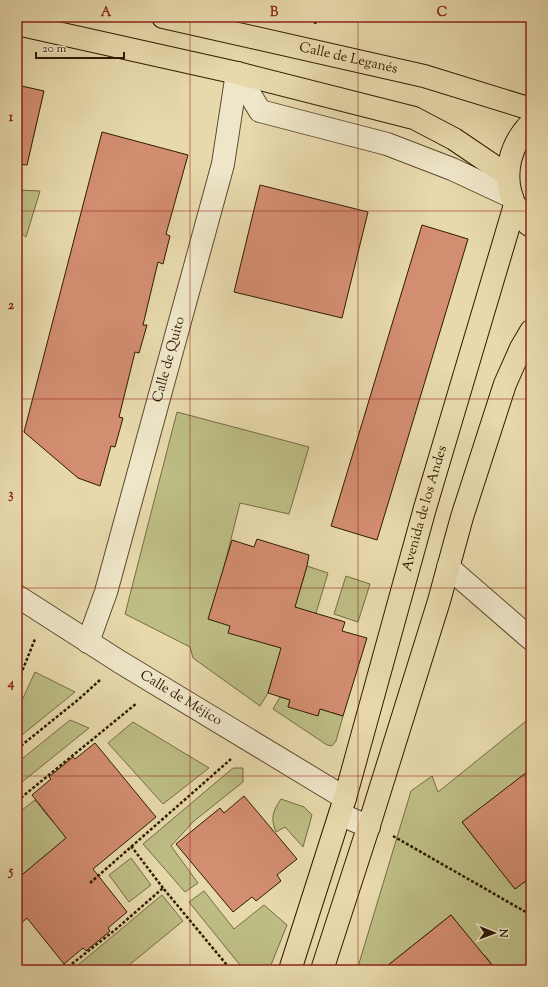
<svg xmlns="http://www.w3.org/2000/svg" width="548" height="987" viewBox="0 0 548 987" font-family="'Sorts Mill Goudy',serif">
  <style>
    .green { fill: #bdbd84; stroke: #766c44 }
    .building { fill: #d38d70; stroke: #2e1b04 }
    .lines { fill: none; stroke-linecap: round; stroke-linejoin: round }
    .minor-casing { stroke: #5c4a2e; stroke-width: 24 }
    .major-casing { stroke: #2e1b04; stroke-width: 24 }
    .highway-casing { stroke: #2e1b04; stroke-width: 24 }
    .path { stroke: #2e1b04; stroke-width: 2.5; stroke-dasharray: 3 2; stroke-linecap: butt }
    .minor { stroke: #efe6c9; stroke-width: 22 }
    .major { stroke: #e7d9ac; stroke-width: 22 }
    .highway { stroke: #e7d9ac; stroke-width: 22 }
    .grid { fill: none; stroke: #8f2418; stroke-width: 1; stroke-opacity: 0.55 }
    .labels { text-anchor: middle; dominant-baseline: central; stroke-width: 3; stroke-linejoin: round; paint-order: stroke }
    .street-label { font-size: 14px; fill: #2e1b04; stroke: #efe6c9 }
    .neatline { fill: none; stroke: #8f2418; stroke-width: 1.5 }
    .grid-label { font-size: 13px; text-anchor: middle; font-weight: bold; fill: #8f2418 }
  </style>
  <rect width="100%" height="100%" fill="#e7d9ac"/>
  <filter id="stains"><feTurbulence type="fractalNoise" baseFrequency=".005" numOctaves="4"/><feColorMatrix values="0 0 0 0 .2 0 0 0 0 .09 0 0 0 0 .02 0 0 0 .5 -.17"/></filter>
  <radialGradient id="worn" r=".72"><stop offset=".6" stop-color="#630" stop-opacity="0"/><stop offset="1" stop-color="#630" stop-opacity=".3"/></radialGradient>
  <g class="green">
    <polygon points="17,190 40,191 26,237 17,230"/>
    <polygon points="177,412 309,447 289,514 240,503 224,567 284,641 268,693 260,706 193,658 190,647 125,614"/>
    <polygon points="307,566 328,573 316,613 268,608 300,590"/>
    <polygon points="346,576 370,584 358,622 334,614"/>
    <polygon points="35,672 75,692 17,739 17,711"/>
    <polygon points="280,697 290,700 288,707 320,709 343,716 336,741 332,746 327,745 273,709"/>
    <polygon points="531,717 531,777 462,822 482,848 496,837 495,863 515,889 531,877 531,970 496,970 485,955 470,967 471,940 451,915 387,966 390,970 357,970 411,791 432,776 438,792"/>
    <polygon points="70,720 89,728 17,786 17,763"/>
    <polygon points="133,722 209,768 163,804 108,743"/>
    <polygon points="233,768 243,768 243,782 194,821 171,846 198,883 185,892 143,844"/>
    <path d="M281,799L304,807L312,815L303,847L285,827L276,832C270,818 273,811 281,799Z"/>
    <path d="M35,800L52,821L77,835C55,849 31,862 17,884V814Z"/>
    <polygon points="131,858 151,885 129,902 109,875"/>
    <polygon points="204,891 234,929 264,905 287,925 269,970 244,970 189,902"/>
    <polygon points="162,895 183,921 123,970 72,970"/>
  </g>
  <g class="building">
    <polygon points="17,85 44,91 27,165 17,164"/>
    <polygon points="102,132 188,155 166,234 170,236 163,264 158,262 143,325 147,325 139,353 135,352 119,417 123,418 115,447 111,446 100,486 78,478 24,432"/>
    <polygon points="260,185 368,212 342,318 234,292"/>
    <polygon points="422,225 468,239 377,540 331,526"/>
    <polygon points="257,539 309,555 307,566 295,607 345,622 342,631 367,638 343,716 320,709 318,716 288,707 290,700 268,693 281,648 228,633 230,626 208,619 232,540 254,547"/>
    <polygon points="95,743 156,817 93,869 127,912 108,928 110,931 86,951 83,948 64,964 27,918 17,927 17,879 66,838 32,795 51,779 49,777 73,757 75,759"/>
    <polygon points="531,769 531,877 515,889 462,822"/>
    <polygon points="244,796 297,859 277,875 281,881 256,901 252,897 233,912 176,844 220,808 224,813"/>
    <polygon points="451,915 496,970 382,970"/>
  </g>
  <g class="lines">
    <g class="minor-casing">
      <g id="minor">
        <polyline points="237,73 260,111 387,144 452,169 512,197"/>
        <polyline points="448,567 531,639"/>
        <path id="s1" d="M17,596L120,662L345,798"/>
        <path id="s2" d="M88,642L106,592L223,164L237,73"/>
        <polyline points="340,814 369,827"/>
      </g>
    </g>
    <g class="major-casing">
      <g id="major">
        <path id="s3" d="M290,970L345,798L425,508L515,205"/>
        <polyline points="322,970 370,822 439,601 462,517 505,384 521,348 531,331"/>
      </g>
    </g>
    <g class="highway-casing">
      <g id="highway">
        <path id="s4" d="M163,17L424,76L531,109"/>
        <polyline points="17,24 237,73 414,118 454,139 507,175"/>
        <path d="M531,123C510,144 502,175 514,203C518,211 524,218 528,224L531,226"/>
      </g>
    </g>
    <g class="path">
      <polyline points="315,24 317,17"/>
      <polyline points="17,684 35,639"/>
      <polyline points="17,749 79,699 100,680"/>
      <polyline points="17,801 137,703"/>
      <polyline points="393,836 531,915"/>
      <polyline points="131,846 163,888"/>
      <polyline points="90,883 231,759"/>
      <polyline points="64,970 115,930 163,888 231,970"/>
    </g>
    <use href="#minor" class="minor"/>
    <use href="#major" class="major"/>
    <use href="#highway" class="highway"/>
  </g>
  <path class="grid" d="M190,17V970M358,17V970M17,211H531M17,399H531M17,588H531M17,776H531"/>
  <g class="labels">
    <g class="street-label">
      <text stroke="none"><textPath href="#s4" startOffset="190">Calle de Leganés</textPath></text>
      <text stroke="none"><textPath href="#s2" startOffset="294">Calle de Quito</textPath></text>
      <text stroke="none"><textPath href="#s3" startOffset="481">Avenida de los Andes</textPath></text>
      <text stroke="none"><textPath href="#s1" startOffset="193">Calle de Méjico</textPath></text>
    </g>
  </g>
  <rect width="548" height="987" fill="none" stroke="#e7d9ac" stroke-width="44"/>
  <g transform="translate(494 933) rotate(91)" stroke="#efe6c9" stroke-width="3" paint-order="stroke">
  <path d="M0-3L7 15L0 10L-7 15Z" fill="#2e1b04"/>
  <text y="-6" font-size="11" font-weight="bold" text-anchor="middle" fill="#2e1b04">N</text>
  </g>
  <path d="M36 52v6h88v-6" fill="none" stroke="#2e1b04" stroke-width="2"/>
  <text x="42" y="52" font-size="12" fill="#2e1b04" stroke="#efe6c9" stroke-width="3" paint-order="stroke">20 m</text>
  <rect x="22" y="22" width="504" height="943" class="neatline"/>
  <g class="grid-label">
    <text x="106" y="16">A</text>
    <text x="274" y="16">B</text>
    <text x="442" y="16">C</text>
    <text x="11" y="121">1</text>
    <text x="11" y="309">2</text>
    <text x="11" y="498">3</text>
    <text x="11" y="687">4</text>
    <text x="11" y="875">5</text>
  </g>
  <rect width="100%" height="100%" filter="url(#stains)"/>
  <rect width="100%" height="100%" fill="url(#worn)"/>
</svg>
